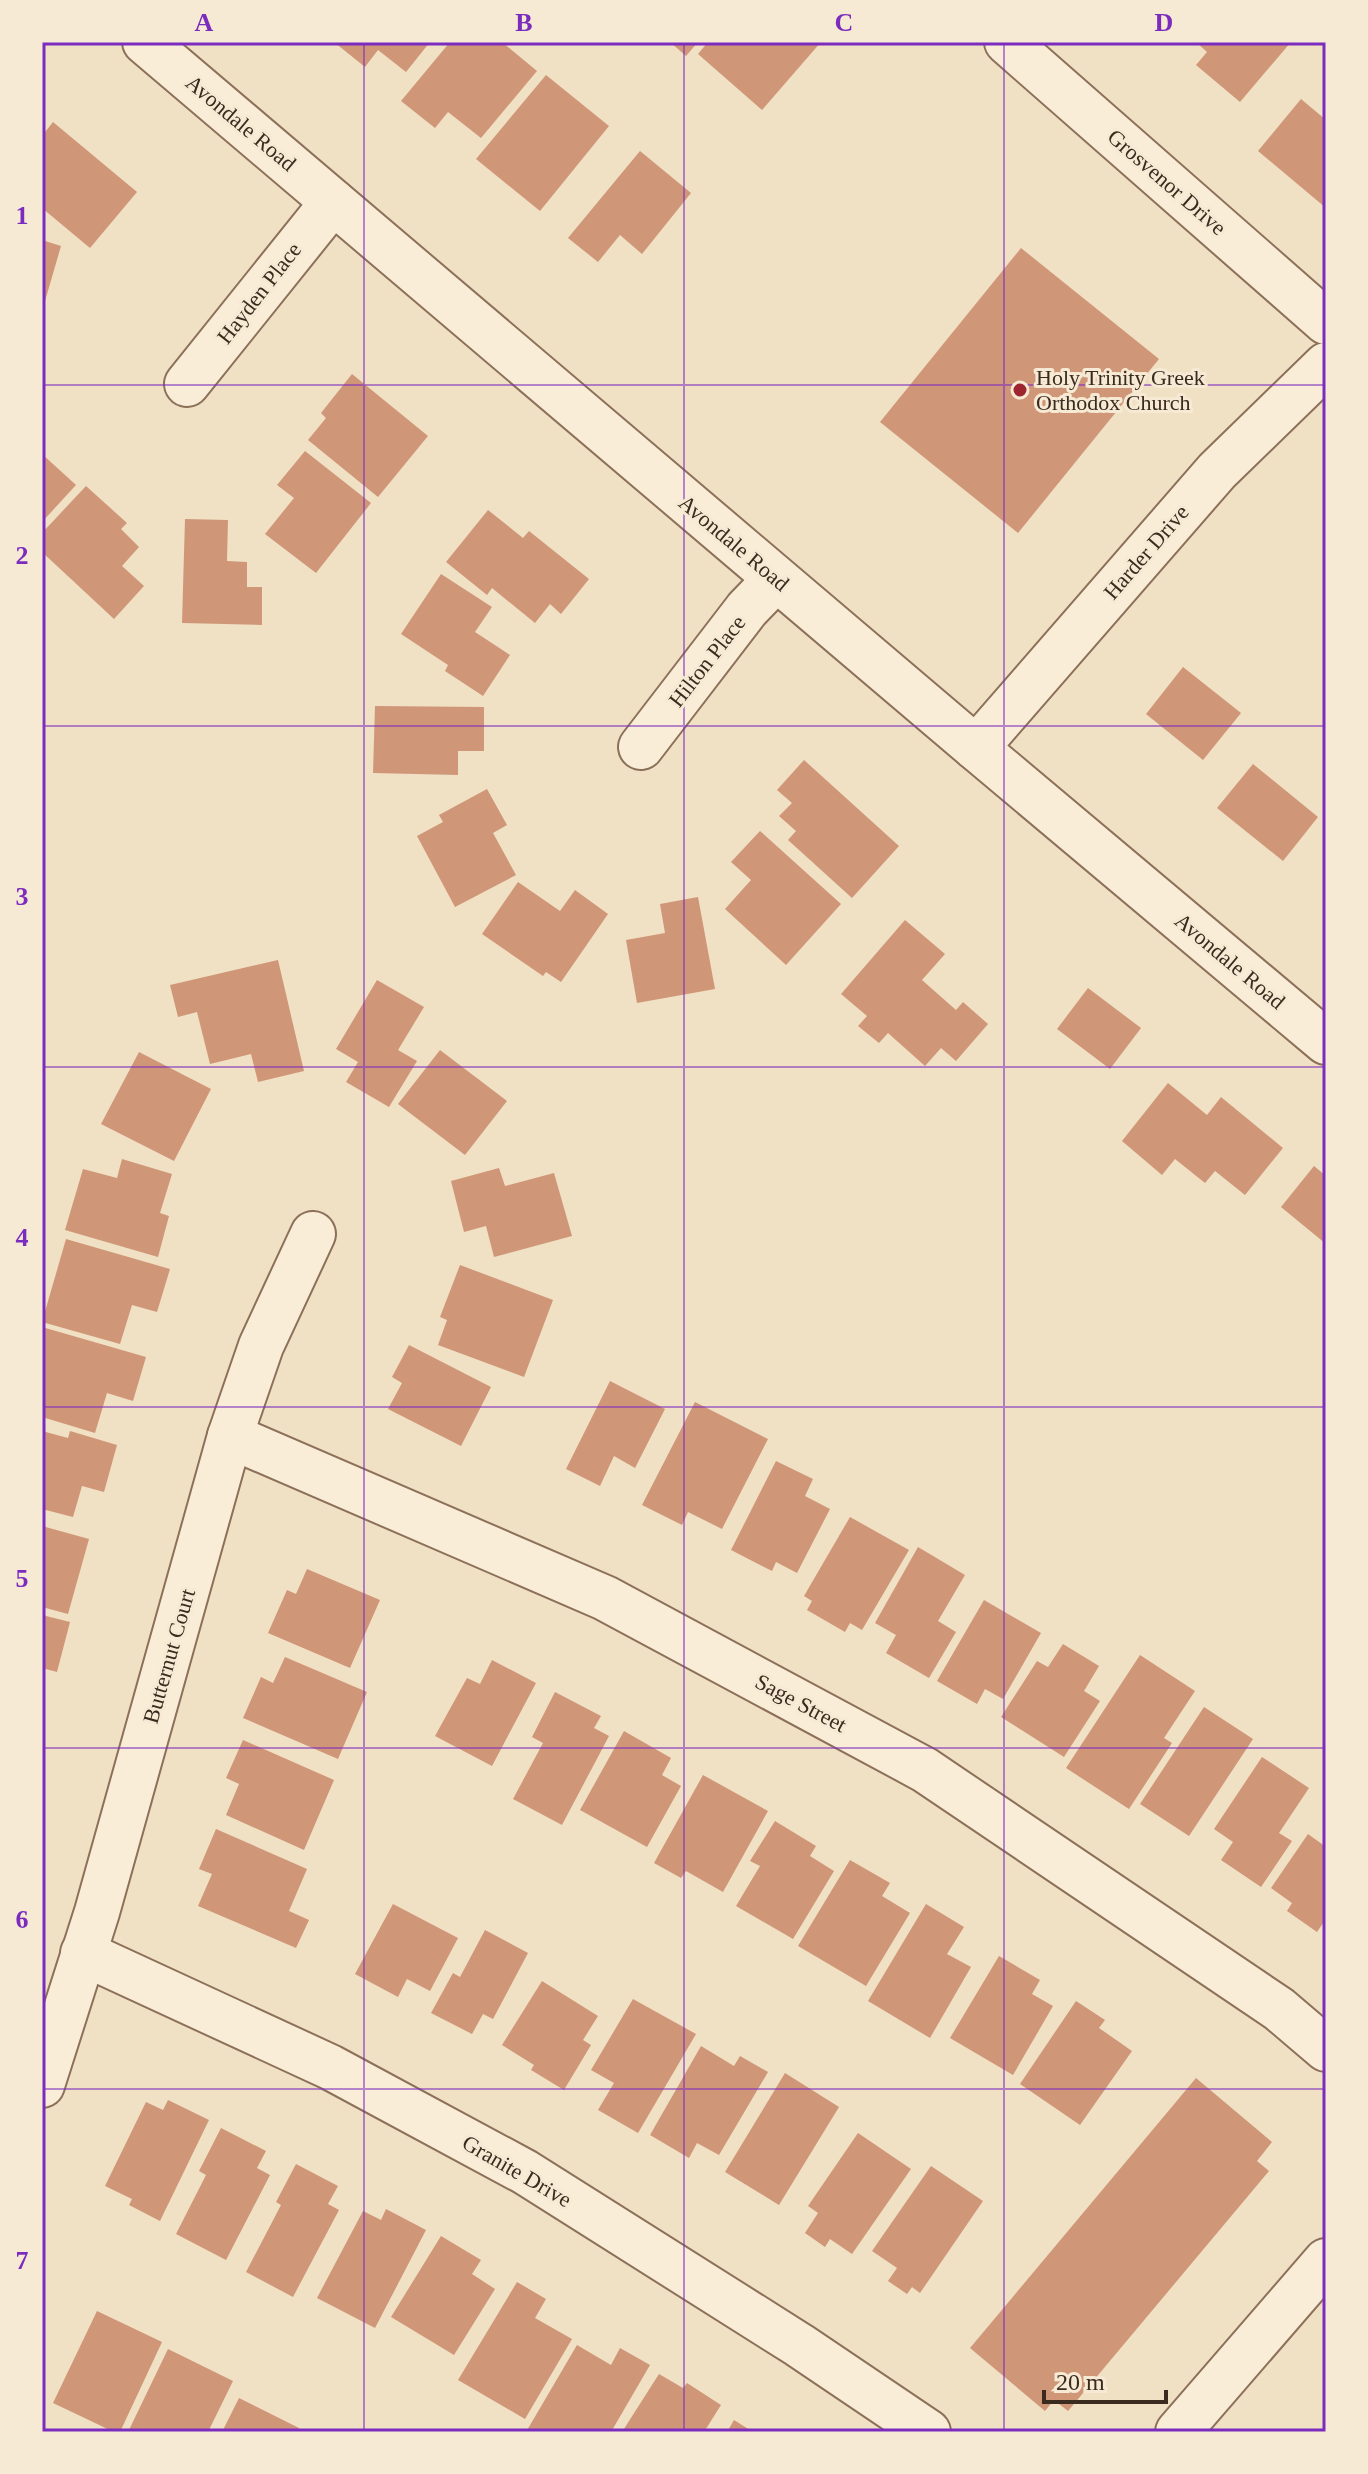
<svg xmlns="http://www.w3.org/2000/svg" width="1368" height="2474" viewBox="0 0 1368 2474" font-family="Georgia,serif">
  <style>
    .building { fill: #d09678 }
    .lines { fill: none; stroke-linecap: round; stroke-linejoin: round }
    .minor-casing { stroke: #8c7059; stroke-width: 48 }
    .minor { stroke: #faedd8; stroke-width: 44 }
    .grid { fill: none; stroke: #7b2cbf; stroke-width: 2; stroke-opacity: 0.55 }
    .poi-dot { fill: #9e2630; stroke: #f7ead4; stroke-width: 3 }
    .labels { text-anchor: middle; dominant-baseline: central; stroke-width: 6; stroke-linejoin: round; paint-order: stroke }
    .street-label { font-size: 22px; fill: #3b2a1e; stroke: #f7ead4 }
    .poi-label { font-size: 22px; fill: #3b2a1e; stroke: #f7ead4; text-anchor: start }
    .neatline { fill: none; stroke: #7b2cbf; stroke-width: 3 }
    .grid-label { font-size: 26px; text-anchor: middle; font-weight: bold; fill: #7b2cbf }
  </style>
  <rect width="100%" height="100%" fill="#f0e0c4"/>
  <g class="building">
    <polygon points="334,42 430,42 406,72 378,50 365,67"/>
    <polygon points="450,42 502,42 537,71 481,138 448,112 435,128 401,101"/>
    <polygon points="670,42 698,42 686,56"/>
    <polygon points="708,42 821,42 762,110 698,54"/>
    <polygon points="1196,42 1291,42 1240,102 1196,65 1207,52"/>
    <polygon points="546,75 609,126 540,211 476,159"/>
    <polygon points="1301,99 1326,120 1326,208 1258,151"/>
    <polygon points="53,122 137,192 90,248 42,208 42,136"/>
    <polygon points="640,151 691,193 642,254 620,235 598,262 568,238"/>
    <polygon points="42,240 61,246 43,308 42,308"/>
    <polygon points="1021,248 1159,359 1018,533 880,422"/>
    <polygon points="352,374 428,436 378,497 308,440 326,418 321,413"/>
    <polygon points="305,451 371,503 316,573 265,534 294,498 277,485"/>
    <polygon points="42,454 76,485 42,522"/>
    <polygon points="86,486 127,523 121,529 139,547 122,566 144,586 114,619 42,552 42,533"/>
    <polygon points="488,510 523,538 529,531 589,579 561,614 550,604 535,623 492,588 487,595 446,562"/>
    <polygon points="185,519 228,520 227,561 247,562 247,587 262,587 262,625 182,623"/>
    <polygon points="441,574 492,607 475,632 510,655 483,696 445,671 448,665 401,634"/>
    <polygon points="1183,667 1241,713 1203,760 1146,714"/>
    <polygon points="375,706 484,707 484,751 458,751 458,775 373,773"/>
    <polygon points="804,760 899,846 852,898 788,840 796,831 779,816 792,803 777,790"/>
    <polygon points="1253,764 1318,817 1283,861 1217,808"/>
    <polygon points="487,789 507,825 493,833 516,875 455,907 417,836 443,822 439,815"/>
    <polygon points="760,831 841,904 786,965 725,909 751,880 731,862"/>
    <polygon points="518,882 560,911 575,890 608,914 561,982 546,972 543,976 482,934"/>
    <polygon points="698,897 715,989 637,1003 626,940 665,933 660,904"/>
    <polygon points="905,920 945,954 922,980 956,1010 963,1002 988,1024 956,1061 941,1048 925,1066 888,1033 879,1043 858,1026 867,1016 841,994"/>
    <polygon points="278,960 304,1071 258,1082 251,1054 210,1064 197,1012 178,1017 170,985"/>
    <polygon points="377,980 424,1007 398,1050 417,1061 389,1107 346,1082 358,1062 336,1049"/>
    <polygon points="1088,988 1141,1028 1110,1069 1057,1029"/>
    <polygon points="440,1050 507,1101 465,1155 398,1104"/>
    <polygon points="139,1052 211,1089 174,1161 101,1124"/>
    <polygon points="1168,1083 1207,1115 1221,1097 1283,1148 1245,1195 1215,1171 1205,1183 1175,1159 1162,1175 1122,1141"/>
    <polygon points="122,1159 172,1174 160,1213 169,1216 158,1257 65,1230 83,1169 117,1178"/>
    <polygon points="1314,1166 1326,1176 1326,1244 1281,1207"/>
    <polygon points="499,1168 505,1186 554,1173 572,1236 494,1257 486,1226 464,1232 451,1181"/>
    <polygon points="66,1239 170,1269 157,1312 132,1305 120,1344 42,1322"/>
    <polygon points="460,1265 553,1300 524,1377 438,1345 447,1320 440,1317"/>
    <polygon points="42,1327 146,1357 133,1401 107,1393 95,1433 42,1417"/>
    <polygon points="409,1345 491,1387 461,1446 388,1409 402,1383 392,1377"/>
    <polygon points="610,1381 665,1409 635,1468 614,1456 600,1486 566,1469"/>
    <polygon points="695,1402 768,1439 722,1529 688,1512 682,1525 642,1505"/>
    <polygon points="42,1431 68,1438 70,1431 117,1445 104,1492 82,1486 73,1517 42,1509"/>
    <polygon points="776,1461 813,1479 805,1496 830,1509 797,1573 776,1562 772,1571 731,1550"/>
    <polygon points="850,1517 909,1550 862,1630 850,1623 845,1632 807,1610 812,1601 804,1596"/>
    <polygon points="42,1526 89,1539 68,1614 42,1607"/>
    <polygon points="918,1547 965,1575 938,1621 956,1632 929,1678 886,1653 896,1635 875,1623"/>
    <polygon points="307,1569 380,1600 350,1668 268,1633 287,1590 296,1594"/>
    <polygon points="984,1600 1041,1633 1003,1699 985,1689 977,1704 937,1681"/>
    <polygon points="42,1615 70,1622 57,1672 42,1668"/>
    <polygon points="1063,1644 1099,1666 1084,1691 1100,1701 1064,1757 1001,1717 1037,1661 1048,1667"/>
    <polygon points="1140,1655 1195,1691 1164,1738 1172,1743 1129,1809 1066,1768"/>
    <polygon points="285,1657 367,1692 338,1759 243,1718 261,1677 273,1683"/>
    <polygon points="492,1660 536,1683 492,1766 435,1736 467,1678 480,1684"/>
    <polygon points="555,1692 601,1716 594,1728 609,1736 562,1825 513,1799 543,1743 532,1737"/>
    <polygon points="1204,1707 1253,1739 1189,1836 1140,1804"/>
    <polygon points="624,1731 671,1758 662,1775 681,1786 647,1847 580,1810"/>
    <polygon points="243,1740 334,1780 304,1850 226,1815 239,1784 226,1778"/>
    <polygon points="1262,1757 1309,1788 1279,1833 1292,1841 1261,1887 1221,1860 1233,1842 1214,1829"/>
    <polygon points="703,1775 768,1811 723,1892 686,1871 681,1878 654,1863"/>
    <polygon points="775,1821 816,1846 810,1856 834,1871 793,1939 736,1906 760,1866 750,1861"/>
    <polygon points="216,1829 307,1869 289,1911 309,1920 296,1948 198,1906 212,1874 199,1869"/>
    <polygon points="1308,1834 1326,1847 1326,1919 1317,1932 1287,1911 1292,1903 1271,1888"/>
    <polygon points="850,1860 890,1883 882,1896 910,1913 866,1986 798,1946"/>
    <polygon points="393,1904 458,1938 430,1991 407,1979 398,1997 355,1974"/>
    <polygon points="926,1904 964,1927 947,1954 971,1967 930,2038 868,2001"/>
    <polygon points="485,1930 528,1953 493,2019 483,2014 472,2034 431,2013 453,1973 460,1977"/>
    <polygon points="999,1956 1040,1980 1032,1994 1053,2006 1013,2075 950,2038"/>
    <polygon points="542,1981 598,2016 583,2040 591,2045 564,2090 531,2070 534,2065 502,2045"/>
    <polygon points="633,1999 696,2034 638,2133 598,2110 614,2083 591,2070"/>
    <polygon points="1076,2001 1105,2020 1099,2028 1132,2051 1080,2125 1020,2084"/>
    <polygon points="701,2046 734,2066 740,2056 768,2072 719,2155 697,2143 689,2158 650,2135"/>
    <polygon points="785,2073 839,2107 779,2205 725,2172"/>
    <polygon points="1196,2078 1272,2142 1257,2161 1269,2171 1068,2411 1054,2400 1045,2411 970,2348"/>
    <polygon points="168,2100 209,2120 160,2221 129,2205 132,2199 105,2186 146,2102 163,2110"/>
    <polygon points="221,2128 266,2151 257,2168 270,2175 226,2260 176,2234 206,2175 199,2171"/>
    <polygon points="858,2133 911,2169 852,2254 830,2239 825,2247 805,2233 818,2213 808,2206"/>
    <polygon points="296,2164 338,2186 328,2204 339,2210 293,2297 246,2272 281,2205 276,2202"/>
    <polygon points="931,2166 983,2201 920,2293 912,2287 907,2294 888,2281 897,2268 872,2251"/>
    <polygon points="386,2209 426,2230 375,2328 317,2298 363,2211 381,2220"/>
    <polygon points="441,2236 481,2260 472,2274 495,2289 454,2355 391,2317"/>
    <polygon points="517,2282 546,2299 535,2318 572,2339 525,2419 458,2380"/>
    <polygon points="97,2311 162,2342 120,2432 114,2432 53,2403"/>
    <polygon points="577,2345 611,2365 620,2348 650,2365 611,2432 526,2432"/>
    <polygon points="168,2349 233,2381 208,2432 128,2432"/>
    <polygon points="659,2374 683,2388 687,2383 721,2405 704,2432 622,2432"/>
    <polygon points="239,2398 299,2428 297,2432 222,2432"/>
    <polygon points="734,2420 753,2432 727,2432"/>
  </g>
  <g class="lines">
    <g class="minor-casing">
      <g id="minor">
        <polyline points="145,42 976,748 1326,1042"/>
        <polyline points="1007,42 1326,322"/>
        <polyline points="187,384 333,202"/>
        <polyline points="641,747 747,609 776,579"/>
        <polyline points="976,748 1217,471 1326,365"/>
        <polyline points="230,1436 605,1598 925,1770 1279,2009 1326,2049"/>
        <polyline points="83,1953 330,2067 525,2172 799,2345 928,2432"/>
        <polyline points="42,2085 97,1912 230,1436 261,1346 313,1234"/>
        <polyline points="1178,2432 1326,2261"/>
      </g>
    </g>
    <use href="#minor" class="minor"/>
  </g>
  <path class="grid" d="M364,42V2432M684,42V2432M1004,42V2432M42,385H1326M42,726H1326M42,1067H1326M42,1407H1326M42,1748H1326M42,2089H1326"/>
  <circle class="poi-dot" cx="1020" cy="390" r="8"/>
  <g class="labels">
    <g class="street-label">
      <text transform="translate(241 123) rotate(40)">Avondale Road</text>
      <text transform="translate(1167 182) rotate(41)">Grosvenor Drive</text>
      <text transform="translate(259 293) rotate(-52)">Hayden Place</text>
      <text transform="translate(734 543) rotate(40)">Avondale Road</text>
      <text transform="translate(1146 552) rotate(-49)">Harder Drive</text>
      <text transform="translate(707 661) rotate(-52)">Hilton Place</text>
      <text transform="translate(1230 961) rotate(40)">Avondale Road</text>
      <text transform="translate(169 1656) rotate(-74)">Butternut Court</text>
      <text transform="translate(801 1703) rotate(28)">Sage Street</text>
      <text transform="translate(517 2171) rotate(30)">Granite Drive</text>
    </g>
    <g class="poi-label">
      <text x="1036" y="377">Holy Trinity Greek<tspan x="1036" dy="25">Orthodox Church</tspan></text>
    </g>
  </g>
  <rect width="1368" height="2474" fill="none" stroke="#f7ead4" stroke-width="88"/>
  <path d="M1044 2390v12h122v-12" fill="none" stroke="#3b2a1e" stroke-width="4"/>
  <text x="1056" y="2390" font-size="24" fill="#3b2a1e" stroke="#f7ead4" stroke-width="6" paint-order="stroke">20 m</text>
  <rect x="44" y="44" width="1280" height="2386" class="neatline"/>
  <g class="grid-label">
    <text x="204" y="31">A</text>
    <text x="524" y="31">B</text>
    <text x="844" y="31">C</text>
    <text x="1164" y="31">D</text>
    <text x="22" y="224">1</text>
    <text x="22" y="564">2</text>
    <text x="22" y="905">3</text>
    <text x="22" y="1246">4</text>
    <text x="22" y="1587">5</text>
    <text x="22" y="1928">6</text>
    <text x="22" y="2269">7</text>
  </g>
</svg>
